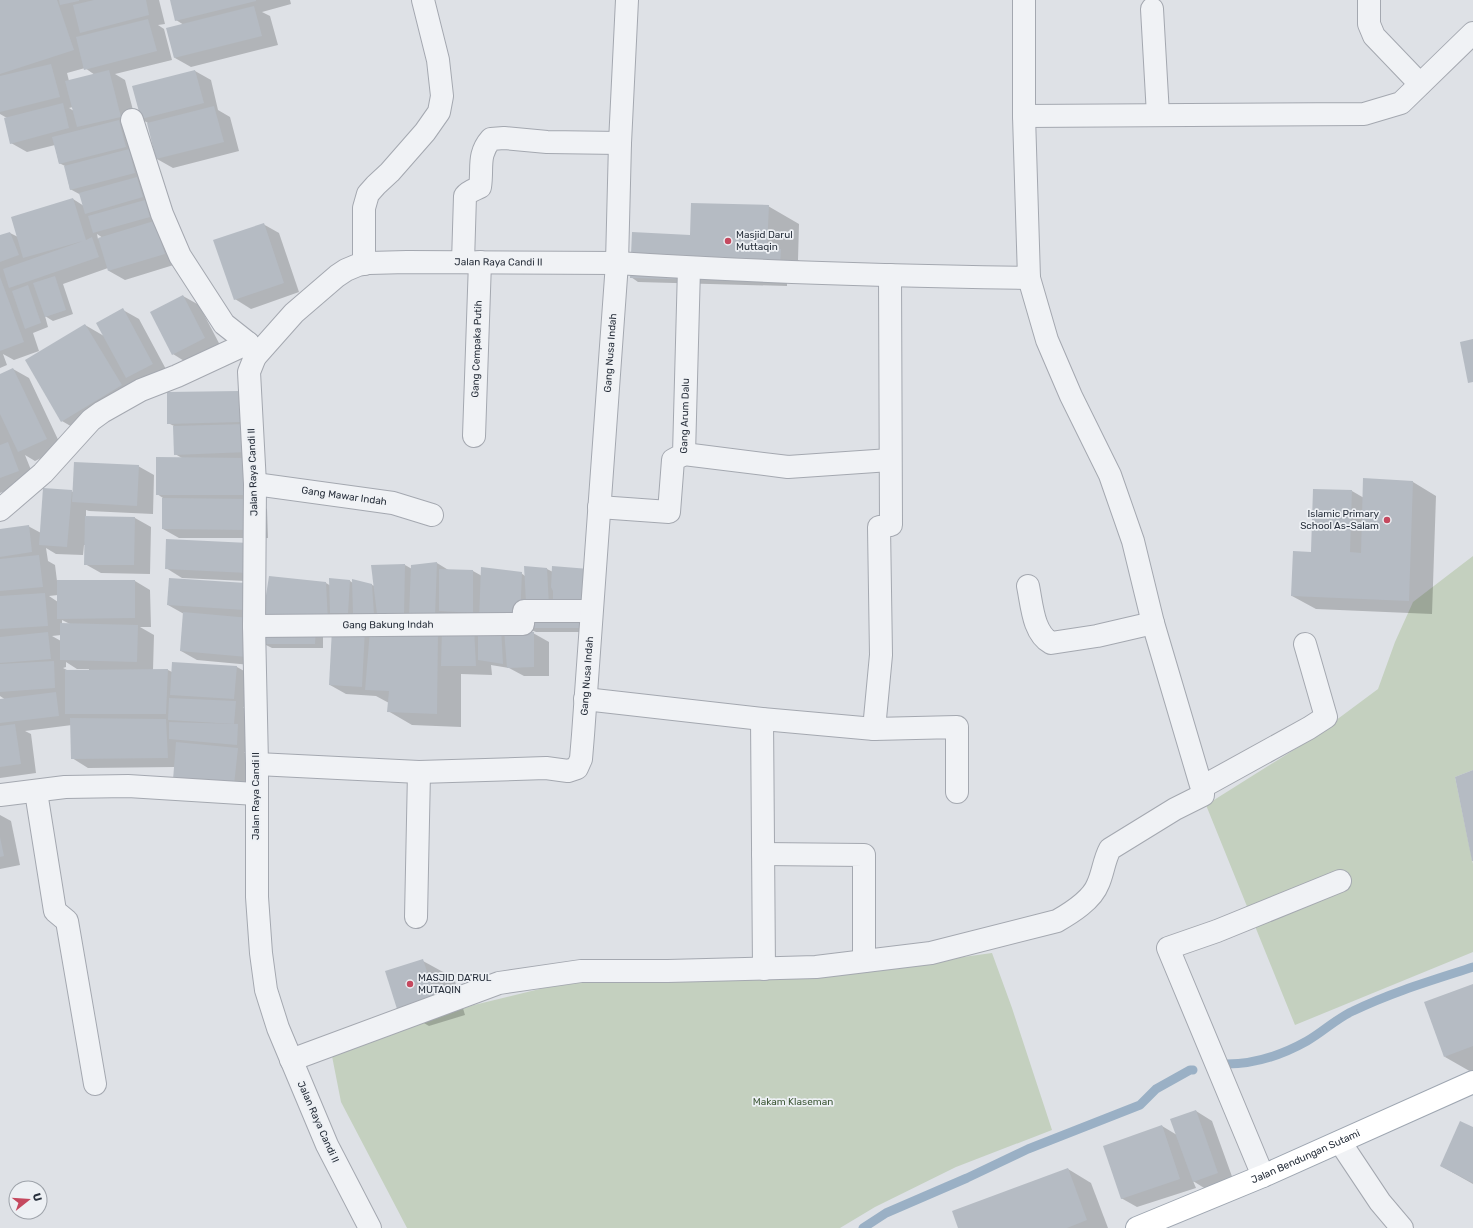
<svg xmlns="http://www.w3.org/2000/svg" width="1473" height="1228" viewBox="0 0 1473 1228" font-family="Rubik,sans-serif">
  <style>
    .green { fill: #c4d0bf }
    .shadow { fill: #0003; fill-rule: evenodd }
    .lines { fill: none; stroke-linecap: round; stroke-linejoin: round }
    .stream { stroke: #9ab0c5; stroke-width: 9 }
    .building { fill: #b5bbc3 }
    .minor-casing { stroke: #a4a8b0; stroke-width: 24 }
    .major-casing { stroke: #9ea6b1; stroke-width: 24 }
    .minor { stroke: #f0f2f5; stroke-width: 22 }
    .major { stroke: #fff; stroke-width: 22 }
    .poi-dot { fill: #c5495f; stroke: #edf0f4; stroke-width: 1.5 }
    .labels { text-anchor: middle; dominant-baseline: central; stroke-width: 3.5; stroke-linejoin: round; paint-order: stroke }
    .poi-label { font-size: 10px; fill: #28303c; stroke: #edf0f4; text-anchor: start }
    .street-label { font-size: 10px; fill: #28303c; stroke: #edf0f4 }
    .park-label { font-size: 10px; fill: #3d5736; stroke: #edf0f4 }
  </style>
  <rect width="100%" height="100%" fill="#dee1e6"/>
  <g class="green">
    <polygon points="1473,556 1473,770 1455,777 1473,864 1473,952 1295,1025 1206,805 1308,741 1378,689 1395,642 1413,602"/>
    <polygon points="992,953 1012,1008 1052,1130 956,1167 875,1207 840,1228 407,1228 341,1102 331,1051 474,1005 560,984 702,976 833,975"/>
  </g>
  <g class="shadow">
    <path d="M0,0H159L165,24L158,25L164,29L172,60L115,74L125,80L137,125L180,263L125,280L109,271L108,268L63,284L73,314L53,321L45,316L48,327L33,333L39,351L14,360L3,354L7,365L0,368V237L10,233L18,237L73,199L84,206L81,195L70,189L65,166L59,163L55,145L27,152L11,143L7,118L0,114ZM85,68L95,75L69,81L67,73ZM73,107L74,111L69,108ZM97,234L103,238L98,239Z"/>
    <polygon points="171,0 290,0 291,4 262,12 270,16 278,45 191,67 175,58 184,25 176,20"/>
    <polygon points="195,71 211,80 218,110 230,117 239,151 173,168 157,159 148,123 141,119"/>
    <polygon points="768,206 799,224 798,260 812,268 787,282 787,286 638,282 631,277 689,236"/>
    <polygon points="263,224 279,233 299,292 251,309 235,299"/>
    <polygon points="183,296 199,305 221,347 189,364 173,354"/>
    <polygon points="123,310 139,319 168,373 86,435 62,421 85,325 104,336"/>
    <polygon points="13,369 29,378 62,448 35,461 25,455 35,480 0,493 0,375"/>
    <polygon points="240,392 259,504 267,509 268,538 179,538 163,529 163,498 157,494 182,458 175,454 174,426 168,423"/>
    <path d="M138,466L154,475L153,514L89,511L86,510V517L135,518L151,527L150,574L101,573L85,564V545H84L83,555L56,554L46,548L48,561L55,565L57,581H135L150,590L151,627H140L154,635L153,670H168L172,672L237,667L253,676L250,707H243L251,712L253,753L244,752L253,758L250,794L175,767L88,768L72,758V725L25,731L31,734L36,773L0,778V700H6L0,696V530L28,526L41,533L71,491L73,492ZM58,595V602L49,596ZM62,620L70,624H62ZM61,635V641L52,636ZM66,662L77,669H89V671H69L63,668L66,667Z"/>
    <polygon points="1413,482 1436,496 1432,614 1316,609 1292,596 1311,553 1352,491 1364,498"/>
    <polygon points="248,544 264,582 182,578 166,568"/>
    <polygon points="437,563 450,571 473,571 482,576 521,573 525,576 547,569 553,572 587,616 593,632 536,632 529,629 500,629 533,633 549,642 549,676 524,676 509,668 491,665 492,675 461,674 461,727 412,725 388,711 389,703 376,696 346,694 330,685 333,630 323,634 323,648 272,648 264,644 262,666 197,660 181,651 184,614 168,605 245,584 260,618 326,583 331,586 330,580 350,581 353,583 372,585 375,586 405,565 412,569 412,566"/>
    <polygon points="0,815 11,821 20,865 0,869"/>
    <polygon points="423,961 454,978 465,1015 429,1026 398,1008"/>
    <polygon points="1473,985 1473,1073 1445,1057"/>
    <polygon points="1196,1111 1212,1121 1234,1182 1209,1191 1193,1181 1196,1188 1137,1207 1121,1198 1162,1126 1177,1135"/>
    <polygon points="1473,1128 1473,1184 1441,1166"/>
    <polygon points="1068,1169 1091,1183 1108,1228 959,1228"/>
  </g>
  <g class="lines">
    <g class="stream">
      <path d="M1227,1064C1256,1064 1282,1055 1307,1041C1323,1032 1337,1018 1353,1011C1392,992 1433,980 1473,967"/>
      <polyline points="863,1228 886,1213 967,1178 1028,1149 1140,1105 1156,1089 1190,1070 1193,1070"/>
    </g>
  </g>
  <g class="building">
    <polygon points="0,0 57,0 74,50 0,74"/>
    <polygon points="59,0 79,0 79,1 60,5"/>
    <polygon points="94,0 146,0 149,15 80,33 73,5"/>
    <polygon points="170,0 256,0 256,1 175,21"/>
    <polygon points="254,6 262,36 174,58 166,28"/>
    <polygon points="148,19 157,51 84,70 76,37"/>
    <polygon points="51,64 60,97 0,112 0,76"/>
    <polygon points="109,70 121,117 77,127 65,81"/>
    <polygon points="195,70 204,103 141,119 132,86"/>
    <polygon points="63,103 69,128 10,144 4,118"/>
    <polygon points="214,106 224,142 156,159 147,123"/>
    <polygon points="119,120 126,147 59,164 52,137"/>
    <polygon points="129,149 135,173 70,190 64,166"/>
    <polygon points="137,177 143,197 85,214 79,193"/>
    <polygon points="73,198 86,240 92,237 99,257 9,288 3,269 83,241 23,258 11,217"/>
    <polygon points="145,200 150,217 93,233 88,216"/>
    <polygon points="691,203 769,205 767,248 781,249 779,282 630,278 632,232 690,235"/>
    <polygon points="154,221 165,254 108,271 98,238"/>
    <polygon points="264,223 284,283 234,300 213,240"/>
    <polygon points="10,232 19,255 0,262 0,235"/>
    <polygon points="55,276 66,310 45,317 33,283"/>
    <polygon points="0,277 24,342 0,351"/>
    <polygon points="28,285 41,323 25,329 12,291"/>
    <polygon points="183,295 205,338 172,355 150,312"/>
    <polygon points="123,308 153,364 126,378 96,323"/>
    <polygon points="85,324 122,385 61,422 25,360"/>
    <polygon points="1473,339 1473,382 1468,383 1460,342"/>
    <polygon points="13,368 47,439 18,452 0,414 0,374"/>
    <polygon points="240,391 241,422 167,424 167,392"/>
    <polygon points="247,424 248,452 174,455 173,426"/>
    <polygon points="8,442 19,471 0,478 0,445"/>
    <polygon points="156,457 249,458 249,495 156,495"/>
    <polygon points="74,462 139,465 137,506 72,502"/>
    <polygon points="1363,478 1413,481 1409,601 1291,596 1293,551 1311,552 1313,489 1352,490 1350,552 1361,553"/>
    <polygon points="43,488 72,490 67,547 39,545"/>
    <polygon points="162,498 252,499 252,530 162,529"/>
    <polygon points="85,516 135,517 134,565 84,565"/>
    <polygon points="29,525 32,552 0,557 0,529"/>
    <polygon points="166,539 249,543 248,573 165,569"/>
    <polygon points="39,555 43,587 0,591 0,559"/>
    <polygon points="437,562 435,616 409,616 411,565"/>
    <polygon points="405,564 404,615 377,614 371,565"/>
    <polygon points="524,566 547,568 549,606 526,603"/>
    <polygon points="552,566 589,569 588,604 553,604 553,591 551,587"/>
    <polygon points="481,567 522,572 520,620 479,620"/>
    <polygon points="439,569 473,570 473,613 439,611"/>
    <polygon points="269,576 326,582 328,622 262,621"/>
    <polygon points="169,578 246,583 245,610 167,605"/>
    <polygon points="329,578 350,580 348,613 330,613"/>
    <polygon points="352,579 372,584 374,615 353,614"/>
    <polygon points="57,580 135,580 135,618 57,619"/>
    <polygon points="45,593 48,626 0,629 0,596"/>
    <polygon points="183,612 250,618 247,657 180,651"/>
    <polygon points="529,615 587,615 585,628 527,628"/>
    <polygon points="60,623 138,625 137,662 60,660"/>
    <polygon points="262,628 316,628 315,644 263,644"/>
    <polygon points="442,628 474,628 476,666 441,666"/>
    <polygon points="478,628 501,628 503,664 478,660"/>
    <polygon points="332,629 365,629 362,687 329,685"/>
    <polygon points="370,630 438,630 437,714 387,712 389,691 365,690"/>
    <polygon points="504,630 534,632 534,667 507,668"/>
    <polygon points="48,632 51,659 0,663 0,637"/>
    <polygon points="54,661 55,688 0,692 0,664"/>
    <polygon points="172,662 237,666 234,699 170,695"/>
    <polygon points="168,669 166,714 65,714 65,670"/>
    <polygon points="56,692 59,716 0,723 0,699"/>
    <polygon points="169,698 236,701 234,724 168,720"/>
    <polygon points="70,718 166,719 168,758 71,759"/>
    <polygon points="169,722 238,724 237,745 169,739"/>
    <polygon points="15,724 21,764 0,767 0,726"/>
    <polygon points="176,742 238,748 234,785 173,780"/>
    <polygon points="1473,770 1473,861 1472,861 1455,777"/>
    <polygon points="0,837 4,856 0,857"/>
    <polygon points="423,959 435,997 397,1009 385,971"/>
    <polygon points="1473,984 1473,1046 1444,1057 1424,1002"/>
    <polygon points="1196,1110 1218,1173 1193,1182 1170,1119"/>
    <polygon points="1460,1121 1473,1127 1473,1183 1440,1166"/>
    <polygon points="1162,1125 1180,1179 1121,1199 1103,1146"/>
    <polygon points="1068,1168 1087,1220 1067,1228 958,1228 952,1211"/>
  </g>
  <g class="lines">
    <g class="minor-casing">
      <g id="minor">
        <polyline points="1369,0 1369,24 1374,36 1420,84"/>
        <polyline points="1152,9 1158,115"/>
        <polyline points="1024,116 1364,114 1401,103 1473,33"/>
        <polyline points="132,120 162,214 180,256 224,324 248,343"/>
        <path d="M463,262L465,196C469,191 474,190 480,187C483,168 477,155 491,139L504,138L547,142L620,143"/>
        <polyline points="364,264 364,208 368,194 376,185 390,172 425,132 439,112 442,96 438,60 423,0"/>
        <path id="s1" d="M474,436L480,262"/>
        <polyline points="684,454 788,467 890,460"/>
        <path id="s2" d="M255,484L393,503L432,515"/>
        <path id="s3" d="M599,507L669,512L673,460L684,454L689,268"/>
        <polyline points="0,510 43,473 91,420 102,412 141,390 177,376 248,343 255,357"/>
        <path d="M1028,586C1032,605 1033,633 1051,643L1097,636L1153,623"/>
        <path id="s4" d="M254,626L523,624L524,611H591"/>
        <polyline points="585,699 762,719 874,729 957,727 957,792"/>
        <polyline points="762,719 764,969"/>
        <polyline points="874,729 881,655 879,527 891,525 890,275"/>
        <path id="s5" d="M257,764L419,772L546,768L568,771L577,768L581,759L583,735L617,263C754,272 892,276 1029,278L1024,116V0"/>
        <polyline points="1202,787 1309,728 1326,717 1305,644"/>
        <polyline points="36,792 55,911 67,921 95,1084"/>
        <polyline points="0,795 65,787 128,786 256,794"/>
        <polyline points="763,854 864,855 864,961"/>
        <polyline points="416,917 419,772"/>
        <path d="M291,1060L499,983L581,971H668L816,967L931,953L1057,921C1071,913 1092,900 1098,884C1103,873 1104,860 1110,849L1175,809L1203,795V792L1153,623L1133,541L1110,475L1071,396L1047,340L1029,278"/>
        <polyline points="1340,1142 1380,1202 1402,1228"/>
        <polyline points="1263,1176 1168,948 1217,931 1340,881"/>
        <path id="s6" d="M370,1228L327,1145L278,1028L266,990L261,953L257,897V764L254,626L255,484L249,372L255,357L294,313L337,276L346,270L358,265L369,263L407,262L617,263L620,143L627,0"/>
      </g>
    </g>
    <g class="major-casing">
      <g id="major">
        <path id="s7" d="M1137,1228L1263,1176L1473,1082"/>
      </g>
    </g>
    <use href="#minor" class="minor"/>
    <use href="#major" class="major"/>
  </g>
  <g class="poi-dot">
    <circle cx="728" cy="241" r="4"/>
    <circle cx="1387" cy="520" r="4"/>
    <circle cx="410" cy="984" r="4"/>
  </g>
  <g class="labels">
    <g class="poi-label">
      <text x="736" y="235">Masjid Darul<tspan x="736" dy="12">Muttaqin</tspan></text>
      <text x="1379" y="514" text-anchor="end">Islamic Primary<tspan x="1379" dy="12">School As-Salam</tspan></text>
      <text x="418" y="978">MASJID DA'RUL<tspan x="418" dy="12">MUTAQIN</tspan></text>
    </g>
    <g class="street-label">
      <text stroke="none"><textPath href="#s6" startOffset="1175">Jalan Raya Candi II</textPath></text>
      <text stroke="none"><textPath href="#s1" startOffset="87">Gang Cempaka Putih</textPath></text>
      <text stroke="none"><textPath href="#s5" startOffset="738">Gang Nusa Indah</textPath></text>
      <text stroke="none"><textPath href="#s3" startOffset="173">Gang Arum Dalu</textPath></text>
      <text transform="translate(253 472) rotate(-92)">Jalan Raya Candi II</text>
      <text stroke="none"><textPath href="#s2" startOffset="90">Gang Mawar Indah</textPath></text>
      <text stroke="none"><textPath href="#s4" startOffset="134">Gang Bakung Indah</textPath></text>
      <text stroke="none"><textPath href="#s5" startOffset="414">Gang Nusa Indah</textPath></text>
      <text transform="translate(256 796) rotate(-90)">Jalan Raya Candi II</text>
      <text transform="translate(318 1122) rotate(66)">Jalan Raya Candi II</text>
      <text stroke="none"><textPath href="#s7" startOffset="183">Jalan Bendungan Sutami</textPath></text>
    </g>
    <g class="park-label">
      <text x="793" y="1102">Makam Klaseman</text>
    </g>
  </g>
  <g transform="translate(28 1200) rotate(73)"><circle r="19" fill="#edf0f4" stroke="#9ea3aa"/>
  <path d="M0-3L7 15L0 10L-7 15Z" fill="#c5495f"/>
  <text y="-6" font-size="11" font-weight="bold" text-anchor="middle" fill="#28303c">U</text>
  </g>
</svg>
